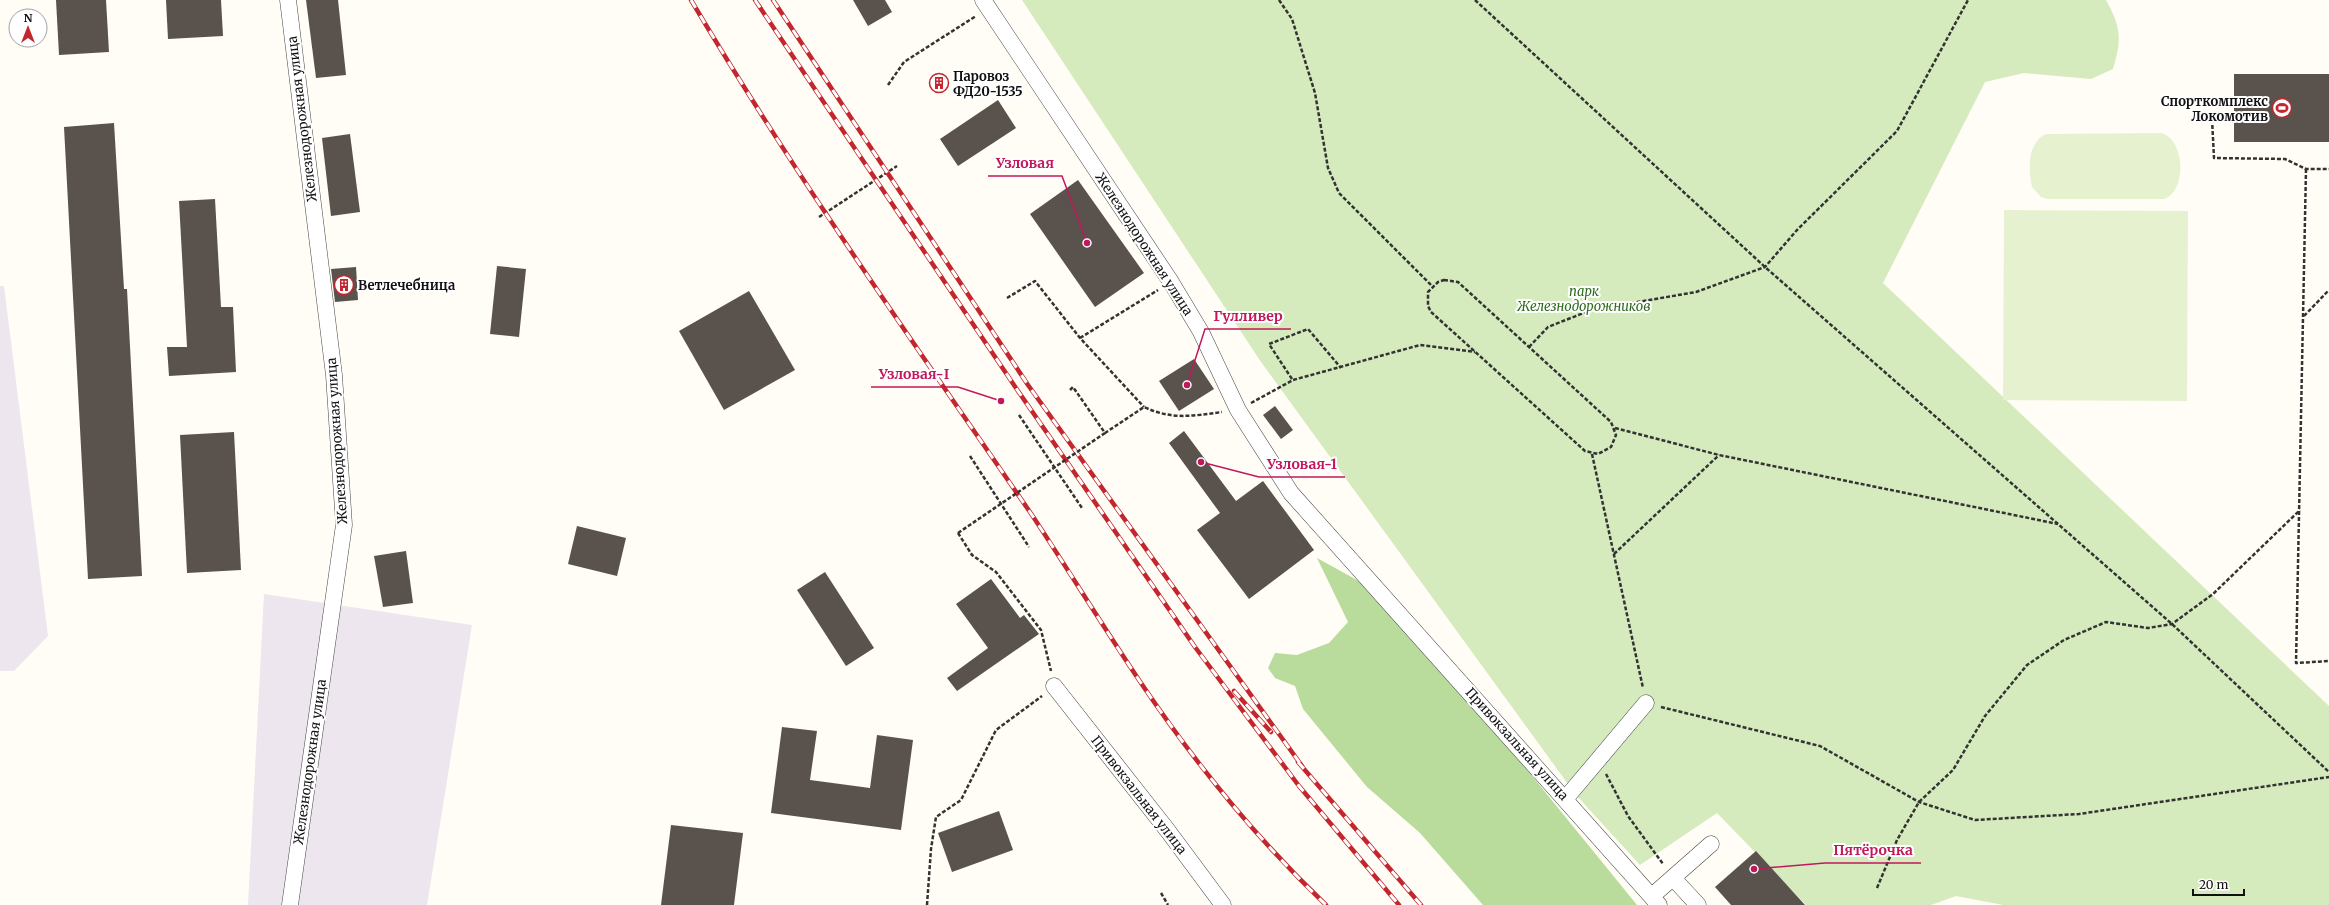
<svg xmlns="http://www.w3.org/2000/svg" width="2329" height="905" viewBox="0 0 2329 905" font-family="Merriweather,serif">
  <style>
    .industrial { fill: #eee6ef }
    .green { fill: #d5ebbd }
    .forest { fill: #b9dc9c }
    .pitch { fill: #e6f2cf }
    .building { fill: #5a524d }
    .lines { fill: none; stroke-linecap: round; stroke-linejoin: round }
    .minor-casing { stroke: #444; stroke-width: 17 }
    .path { stroke: #333; stroke-width: 2.5; stroke-dasharray: 4 2; stroke-linecap: butt }
    .minor { stroke: #fff; stroke-width: 16 }
    .rail-casing { stroke: #c4262e; stroke-width: 4.5 }
    .rail { stroke: #fff; stroke-width: 3; stroke-dasharray: 9; stroke-linecap: butt }
    .path-bridge { stroke: #333; stroke-width: 2.5; stroke-dasharray: 4 2; stroke-linecap: butt }
    .labels { text-anchor: middle; dominant-baseline: central; stroke-width: 4; stroke-linejoin: round; paint-order: stroke }
    .poi-label { font-size: 13px; font-weight: bold; fill: #111; stroke: #fff; text-anchor: start }
    .street-label { font-size: 13px; fill: #111; stroke: #fff }
    .park-label { font-size: 13px; font-style: italic; fill: #2f6b1f; stroke: #fff }
    .leader { fill: none; stroke: #c2185b; stroke-width: 1.5 }
    .callout-dot { fill: #c2185b; stroke: #fff; stroke-width: 1.5 }
    .callout-label { font-size: 14px; text-anchor: middle; font-weight: bold; fill: #c2185b; stroke: #fff; stroke-width: 4; stroke-linejoin: round; paint-order: stroke }
  </style>
  <rect width="100%" height="100%" fill="#fffdf5"/>
  <g class="industrial">
    <polygon points="0,286 4,286 48,636 14,671 0,671"/>
    <polygon points="264,594 472,625 427,905 248,905"/>
  </g>
  <path class="green" d="M1022,0H2106C2121,27 2122,39 2113,69L2091,79L2024,73L1985,82L1883,283L2329,706V905H2003L1956,896L1931,905H1806L1717,813L1640,865L1576,795L1261,362Z"/>
  <polygon class="forest" points="1317,558 1386,596 1637,905 1483,905 1420,833 1367,787 1303,709 1295,686 1275,678 1268,668 1275,653 1297,655 1329,643 1348,622"/>
  <g class="pitch">
    <path d="M2162,133C2185,141 2187,189 2165,199H2047L2041,197L2032,187C2028,169 2027,143 2046,134Z"/>
    <polygon points="2004,210 2188,211 2187,401 2003,400"/>
  </g>
  <g class="building">
    <polygon points="56,0 106,0 109,52 59,55"/>
    <polygon points="166,0 221,0 223,36 168,39"/>
    <polygon points="306,0 338,0 346,75 316,78"/>
    <polygon points="853,0 885,0 892,12 868,26"/>
    <rect x="2234" y="74" width="95" height="68"/>
    <polygon points="998,100 1016,128 958,166 940,139"/>
    <polygon points="114,123 124,289 127,289 142,576 88,579 64,127"/>
    <polygon points="350,134 360,212 331,216 322,138"/>
    <polygon points="1078,180 1144,273 1095,307 1030,214"/>
    <polygon points="215,199 221,307 233,307 236,372 169,376 167,347 187,347 179,201"/>
    <polygon points="497,266 526,269 519,337 490,334"/>
    <polygon points="356,267 358,300 335,302 331,269"/>
    <polygon points="749,291 795,370 724,410 679,331"/>
    <polygon points="1194,359 1214,389 1179,411 1159,381"/>
    <polygon points="1275,406 1293,430 1281,439 1263,415"/>
    <polygon points="1184,431 1236,501 1263,481 1314,550 1249,599 1197,530 1220,513 1169,443"/>
    <polygon points="234,432 241,570 187,573 180,435"/>
    <polygon points="577,526 626,538 617,576 568,564"/>
    <polygon points="406,551 413,603 383,607 374,556"/>
    <polygon points="825,572 874,648 846,666 797,590"/>
    <polygon points="991,579 1020,618 1024,615 1039,634 957,691 947,678 988,648 956,604"/>
    <polygon points="782,727 817,731 810,780 870,788 877,735 913,740 901,830 771,813"/>
    <polygon points="999,811 1013,850 952,872 938,833"/>
    <polygon points="671,825 743,833 734,905 661,905"/>
    <polygon points="1756,851 1805,905 1731,905 1715,887"/>
  </g>
  <g class="lines">
    <g class="minor-casing">
      <g id="minor">
        <polyline points="288,0 334,375 344,525 290,905"/>
        <polyline points="983,0 1171,282 1201,332 1238,410 1291,493 1659,905"/>
        <polyline points="1054,686 1168,831 1223,905"/>
        <polyline points="1566,798 1646,703"/>
        <polyline points="1673,878 1698,905"/>
        <polyline points="1652,896 1711,844"/>
      </g>
    </g>
    <g class="path">
      <polyline points="1279,0 1292,19 1315,93 1328,168 1339,193 1432,286"/>
      <polyline points="1475,0 1765,267 2172,624 2329,772"/>
      <polyline points="888,85 904,62 976,16"/>
      <polyline points="2212,119 2214,158 2285,159 2306,169 2329,169"/>
      <polyline points="2306,169 2296,663 2329,661"/>
      <polyline points="819,217 897,166"/>
      <polygon points="1444,280 1458,282 1611,422 1616,435 1611,447 1598,454 1585,451 1431,312 1428,306 1428,292 1438,282"/>
      <polyline points="1007,298 1035,281 1080,338 1144,407"/>
      <polyline points="2304,316 2329,290"/>
      <polyline points="1080,338 1158,290"/>
      <polyline points="1529,347 1548,327 1591,310 1696,292 1765,267 1797,230 1897,131 1968,0"/>
      <polyline points="1292,379 1269,344 1308,329 1341,368"/>
      <path d="M1070,390L1073,387L1105,433L1144,407C1172,420 1192,416 1222,412"/>
      <polyline points="1251,403 1293,380 1420,345 1475,352"/>
      <polyline points="1019,415 1082,508"/>
      <polyline points="1615,428 1719,455 2058,524"/>
      <polyline points="1592,454 1643,688"/>
      <polyline points="970,456 1029,547"/>
      <polyline points="958,533 972,555 996,572 1041,630 1051,671"/>
      <polyline points="1614,554 1719,455"/>
      <polyline points="1661,707 1820,746 1919,802 1975,820 2079,814 2329,777"/>
      <polyline points="1606,774 1628,816 1663,864"/>
      <polyline points="1877,888 1897,840 1919,802 1953,770 1985,716 2027,665 2064,640 2106,622 2148,628 2172,624 2213,594 2300,510"/>
      <polyline points="1161,893 1168,905"/>
      <polyline points="927,905 931,849 936,817 961,800 996,730 1042,696"/>
    </g>
    <use href="#minor" class="minor"/>
    <g class="rail-casing">
      <g id="rail">
        <path d="M691,0C796,177 915,345 1032,515C1069,571 1104,628 1141,683C1195,763 1257,839 1326,905"/>
        <polyline points="755,0 1018,391 1195,647 1299,786 1399,905"/>
        <polyline points="773,0 1028,385 1302,766"/>
        <polyline points="1234,691 1271,732"/>
        <polyline points="1298,762 1421,905"/>
      </g>
    </g>
    <use href="#rail" class="rail"/>
    <polyline class="path-bridge" points="958,533 1105,433"/>
  </g>
  <defs>
    <g id="building-ring" transform="scale(1)"><circle r="9.5" fill="#fff" stroke="#c4262e" stroke-width="1.5"/><path d="M-4-6H4V6H1V3H-1V6H-4ZM-2.5-4.3h1.7v1.8h-1.7ZM.8-4.3h1.7v1.8H.8ZM-2.5-1h1.7V.8h-1.7ZM.8-1h1.7V.8H.8Z" fill="#c4262e"/></g>
    <g id="stadium-ring" transform="scale(1)"><circle r="9.5" fill="#fff" stroke="#c4262e" stroke-width="1.5"/><path d="M0-5a6.5 5 0 1 0 0 10a6.5 5 0 1 0 0-10ZM-3.5-1.8h7v3.6h-7Z" fill="#c4262e"/></g>
  </defs>
  <g fill-rule="evenodd">
    <use href="#building-ring" x="939" y="83"/>
    <use href="#stadium-ring" x="2282" y="108"/>
    <use href="#building-ring" x="344" y="285"/>
  </g>
  <g class="labels">
    <g class="poi-label">
      <text x="953" y="76">Паровоз<tspan x="953" dy="15">ФД20-1535</tspan></text>
      <text x="2268" y="101" text-anchor="end">Спорткомплекс<tspan x="2268" dy="15">Локомотив</tspan></text>
      <text x="358" y="285">Ветлечебница</text>
    </g>
    <g class="street-label">
      <text transform="translate(302 119) rotate(-97)">Железнодорожная улица</text>
      <text transform="translate(1144 244) rotate(57)">Железнодорожная улица</text>
      <text transform="translate(337 441) rotate(-94)">Железнодорожная улица</text>
      <text transform="translate(1517 744) rotate(48)">Привокзальная улица</text>
      <text transform="translate(310 762) rotate(-82)">Железнодорожная улица</text>
      <text transform="translate(1139 795) rotate(52)">Привокзальная улица</text>
    </g>
    <g class="park-label">
      <text x="1584" y="291">парк<tspan x="1584" dy="15">Железнодорожников</tspan></text>
    </g>
  </g>
  <path class="leader" d="M1087 243L1062 176H988M1187 385L1205 329H1291M1001 401L958 387H871M1201 462L1259 477H1345M1754 869L1825 863H1921"/>
  <g class="callout-dot">
    <circle cx="1087" cy="243" r="4"/>
    <circle cx="1187" cy="385" r="4"/>
    <circle cx="1001" cy="401" r="4"/>
    <circle cx="1201" cy="462" r="4"/>
    <circle cx="1754" cy="869" r="4"/>
  </g>
  <g class="callout-label">
    <text x="1025" y="168">Узловая</text>
    <text x="1248" y="321">Гулливер</text>
    <text x="914" y="379">Узловая-I</text>
    <text x="1302" y="469">Узловая-1</text>
    <text x="1873" y="855">Пятёрочка</text>
  </g>
  <g transform="translate(28 28)"><circle r="19" fill="#ffffff" stroke="#a0a0a0"/>
  <path d="M0-3L7 15L0 10L-7 15Z" fill="#c4262e"/>
  <text y="-6" font-size="11" font-weight="bold" text-anchor="middle" fill="#111111">N</text>
  </g>
  <path d="M2193 889v6h51v-6" fill="none" stroke="#111111" stroke-width="2"/>
  <text x="2199" y="889" font-size="12" fill="#111111" stroke="#ffffff" stroke-width="3" paint-order="stroke">20 m</text>
</svg>
